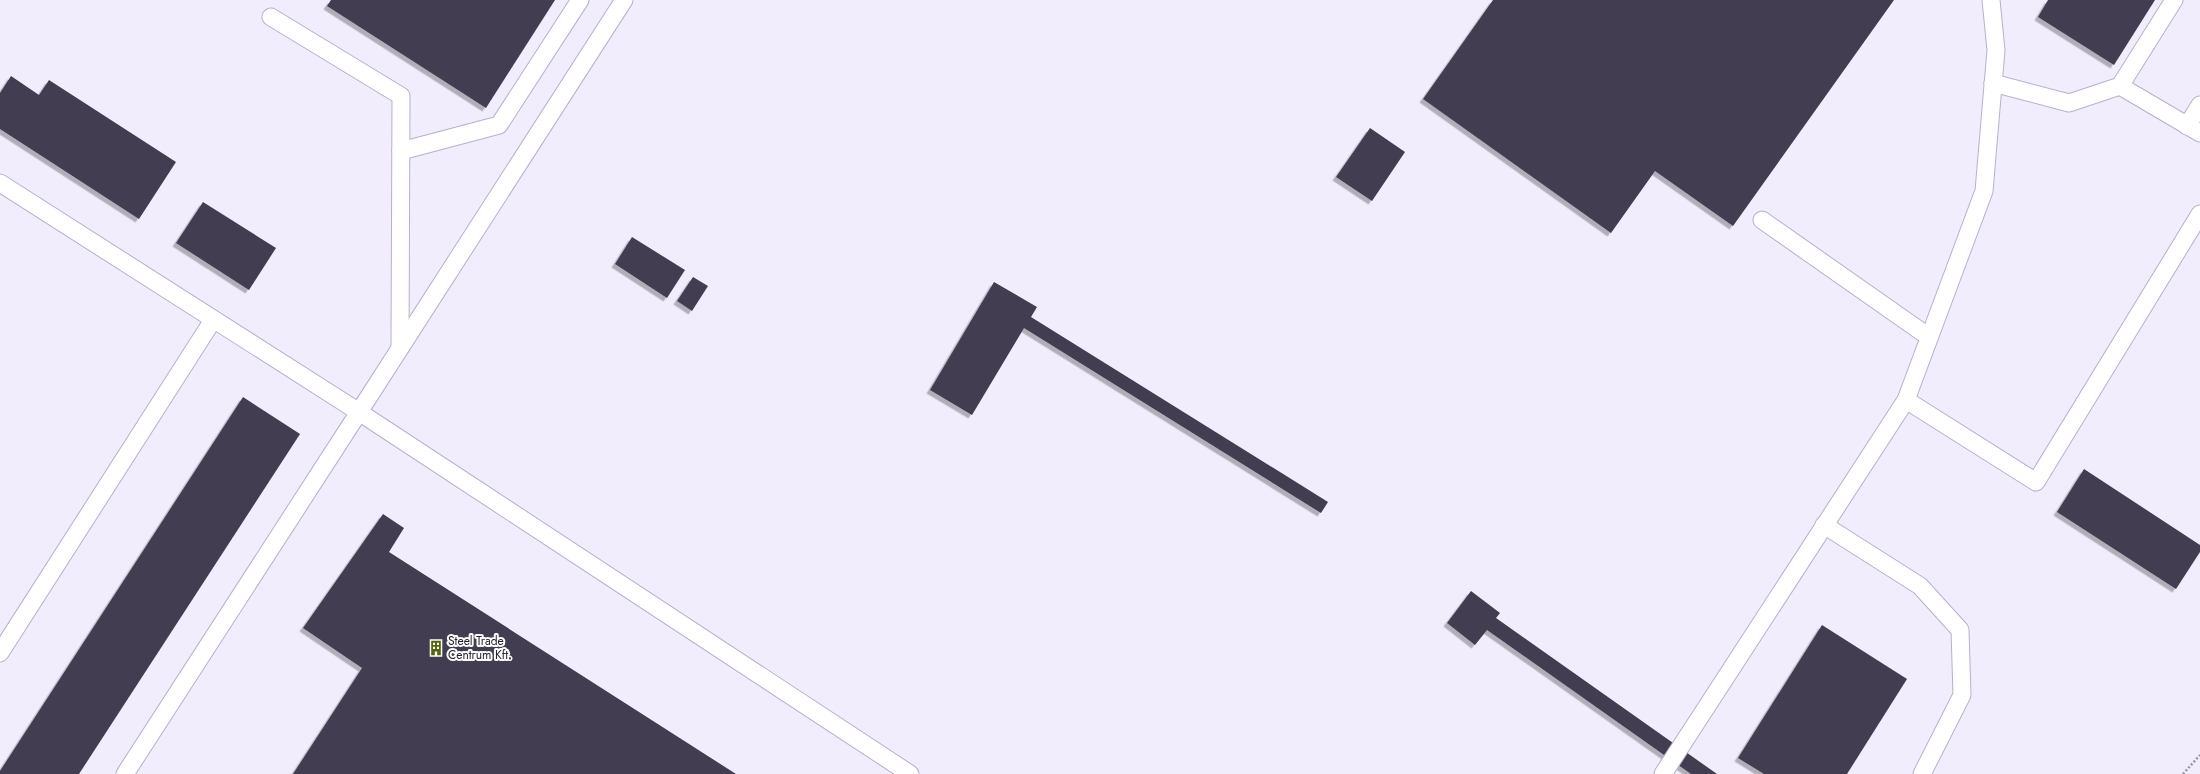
<svg xmlns="http://www.w3.org/2000/svg" width="2200" height="774" viewBox="0 0 2200 774" font-family="Jost,sans-serif">
  <style>
    .building { fill: #433c51; filter: url(#shadow) }
    .lines { fill: none; stroke-linecap: round; stroke-linejoin: round }
    .lane-casing { stroke: #b8b0c9; stroke-width: 19 }
    .path { stroke: #9a97a3; stroke-width: 2.5; stroke-dasharray: 2 2; stroke-linecap: butt }
    .lane { stroke: #fff; stroke-width: 17 }
    .labels { text-anchor: middle; dominant-baseline: central; stroke-width: 4; stroke-linejoin: round; paint-order: stroke }
    .poi-label { font-size: 12px; fill: #25222b; stroke: #fdfdfd; text-anchor: start }
  </style>
  <defs>
    <filter id="shadow"><feDropShadow dx="-3.5" dy="3.5" stdDeviation="0" flood-color="#0004"/></filter>
  </defs>
  <rect width="100%" height="100%" fill="#f1edfc"/>
  <g class="building">
    <polygon points="331,0 555,0 486,108 327,6"/>
    <polygon points="1493,0 1894,0 1733,226 1655,171 1611,233 1423,99"/>
    <polygon points="2048,0 2155,0 2114,65 2038,17"/>
    <polygon points="11,76 39,95 49,80 176,162 139,219 0,129 0,93"/>
    <polygon points="1370,128 1405,152 1372,201 1336,177"/>
    <polygon points="203,202 276,248 249,290 176,243"/>
    <polygon points="632,237 685,270 667,298 615,264"/>
    <polygon points="693,277 708,286 692,311 677,301"/>
    <polygon points="994,282 1037,307 1031,317 1328,502 1321,513 1024,328 972,415 930,390"/>
    <polygon points="243,397 300,434 79,774 0,774 0,771"/>
    <polygon points="2084,469 2200,545 2200,552 2176,589 2057,512"/>
    <polygon points="383,514 404,528 389,552 736,774 293,774 362,668 303,628"/>
    <polygon points="1471,591 1500,613 1496,618 1717,774 1691,774 1487,630 1475,645 1447,623"/>
    <polygon points="1822,625 1907,679 1847,774 1764,774 1738,758"/>
  </g>
  <g class="lines">
    <g class="lane-casing">
      <g id="lane">
        <polyline points="2174,0 2120,86 2200,133"/>
        <polyline points="271,17 401,96 400,348"/>
        <polyline points="1993,83 2069,103 2120,86"/>
        <polyline points="2187,126 2200,105"/>
        <polyline points="401,151 499,125 580,0"/>
        <polyline points="0,183 359,412 624,0"/>
        <polyline points="1762,220 1929,337"/>
        <polyline points="1906,400 2036,482 2200,214"/>
        <polyline points="1824,525 1920,586 1960,630 1962,695 1922,774"/>
        <polyline points="0,653 213,320"/>
        <polyline points="125,774 359,412 910,774"/>
        <polyline points="1663,774 1906,400 1984,191 1996,50 1991,0"/>
      </g>
    </g>
    <polyline class="path" points="2183,774 2200,755"/>
    <use href="#lane" class="lane"/>
  </g>
  <defs>
    <g id="building-bare" transform="scale(1.2)"><path d="M-4-6H4V6H1V3H-1V6H-4ZM-2.5-4.3h1.7v1.8h-1.7ZM.8-4.3h1.7v1.8H.8ZM-2.5-1h1.7V.8h-1.7ZM.8-1h1.7V.8H.8Z" fill="#54640b" stroke="#fdfdfd" stroke-width="2.5" paint-order="stroke"/></g>
  </defs>
  <g fill-rule="evenodd">
    <use href="#building-bare" x="436" y="648"/>
  </g>
  <g class="labels">
    <g class="poi-label">
      <text x="448" y="641">Steel Trade<tspan x="448" dy="14">Centrum Kft.</tspan></text>
    </g>
  </g>
</svg>
